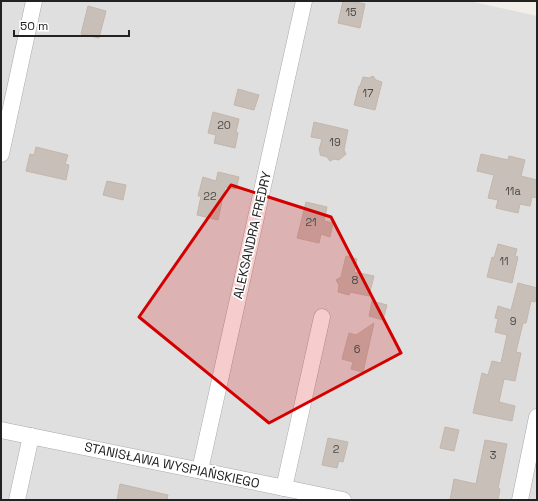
<svg xmlns="http://www.w3.org/2000/svg" width="538" height="501" viewBox="0 0 538 501" font-family="'Space Grotesk',sans-serif">
  <style>
    .residential { fill: #e0dfdf }
    .building { fill: #c7bfb8; stroke: #c4b6ab }
    .lines { fill: none; stroke-linecap: round; stroke-linejoin: round }
    .minor-casing { stroke: #a9a9a9; stroke-width: 17 }
    .minor { stroke: #fff; stroke-width: 16 }
    .marked { fill: #d40000; fill-opacity: 0.2; stroke: #d40000; stroke-width: 3; stroke-linejoin: round }
    .labels { text-anchor: middle; dominant-baseline: central; stroke-width: 3.5; stroke-linejoin: round; paint-order: stroke }
    .number-label { font-size: 11px; fill: #4b4948 }
    .street-label { font-size: 13px; fill: #222; stroke: #fff }
  </style>
  <rect width="100%" height="100%" fill="#f2efe9"/>
  <polygon class="residential" points="1,1 469,1 537,16 537,500 1,500"/>
  <g class="building">
    <polygon points="343,1 350,1 365,4 360,28 338,23"/>
    <polygon points="88,6 106,11 99,38 81,34"/>
    <polygon points="373,76 376,80 382,82 375,110 354,105 359,86 360,86 363,77 369,78"/>
    <polygon points="238,89 259,95 254,110 234,105"/>
    <polygon points="213,112 239,119 236,132 238,133 235,148 214,143 216,135 208,133"/>
    <polygon points="314,122 348,130 344,150 346,154 339,160 334,159 330,161 327,157 320,155 320,152 319,150 322,139 311,137"/>
    <polygon points="36,147 68,155 65,164 69,165 66,180 26,171 30,154 34,155"/>
    <polygon points="481,154 508,160 509,156 525,160 521,176 537,180 537,198 532,197 530,206 520,204 518,213 496,208 498,200 488,198 494,175 477,171"/>
    <polygon points="218,172 239,177 236,189 225,187 218,220 197,215 201,196 198,196 203,177 216,181"/>
    <polygon points="107,181 126,185 123,200 103,195"/>
    <polygon points="306,202 327,207 324,221 333,223 330,237 321,234 319,243 297,238"/>
    <polygon points="498,244 517,249 515,256 518,257 512,283 487,277 492,257 494,258"/>
    <polygon points="346,256 357,259 354,272 374,276 369,296 350,292 349,295 338,292 339,285 336,280 341,277"/>
    <polygon points="518,283 537,288 537,295 535,302 531,301 526,323 523,323 516,352 521,353 515,381 504,379 499,402 515,406 512,421 473,413 482,373 488,375 492,361 501,363 507,335 495,332 498,319 495,318 498,306 511,310"/>
    <polygon points="372,301 387,305 383,320 369,316"/>
    <polygon points="374,323 363,372 351,369 353,362 342,359 349,333 356,335"/>
    <polygon points="445,427 459,430 454,451 440,448"/>
    <polygon points="328,438 348,442 343,462 339,461 337,468 322,465"/>
    <polygon points="485,440 507,444 498,488 500,489 498,500 450,500 454,479 476,484"/>
    <polygon points="120,484 168,495 167,500 117,500"/>
  </g>
  <g class="lines">
    <g class="minor-casing">
      <g id="minor">
        <polyline points="1,154 34,1"/>
        <polyline points="1,430 343,500"/>
        <polyline points="200,470 304,1"/>
        <polyline points="284,488 322,317"/>
        <polyline points="17,500 31,436"/>
        <polyline points="520,500 537,417"/>
      </g>
    </g>
    <use href="#minor" class="minor"/>
  </g>
  <path class="marked" d="M231,185L331,217L401,353L269,423L139,317Z"/>
  <g class="labels">
    <g class="number-label">
      <text x="351" y="12">15</text>
      <text x="368" y="93">17</text>
      <text x="224" y="125">20</text>
      <text x="335" y="142">19</text>
      <text x="513" y="191">11a</text>
      <text x="210" y="196">22</text>
      <text x="311" y="222">21</text>
      <text x="504" y="261">11</text>
      <text x="355" y="280">8</text>
      <text x="513" y="321">9</text>
      <text x="357" y="349">6</text>
      <text x="336" y="449">2</text>
      <text x="493" y="455">3</text>
    </g>
    <g class="street-label">
      <text transform="translate(252 235) rotate(-77)">ALEKSANDRA FREDRY</text>
      <text transform="translate(172 465) rotate(12)">STANISŁAWA WYSPIAŃSKIEGO</text>
    </g>
  </g>
  <rect width="538" height="501" fill="none" stroke="#222222" stroke-width="4"/>
  <path d="M14 30v6h115v-6" fill="none" stroke="#222222" stroke-width="2"/>
  <text x="20" y="30" font-size="12" fill="#222222" stroke="#ffffff" stroke-width="3" paint-order="stroke">50 m</text>
</svg>
